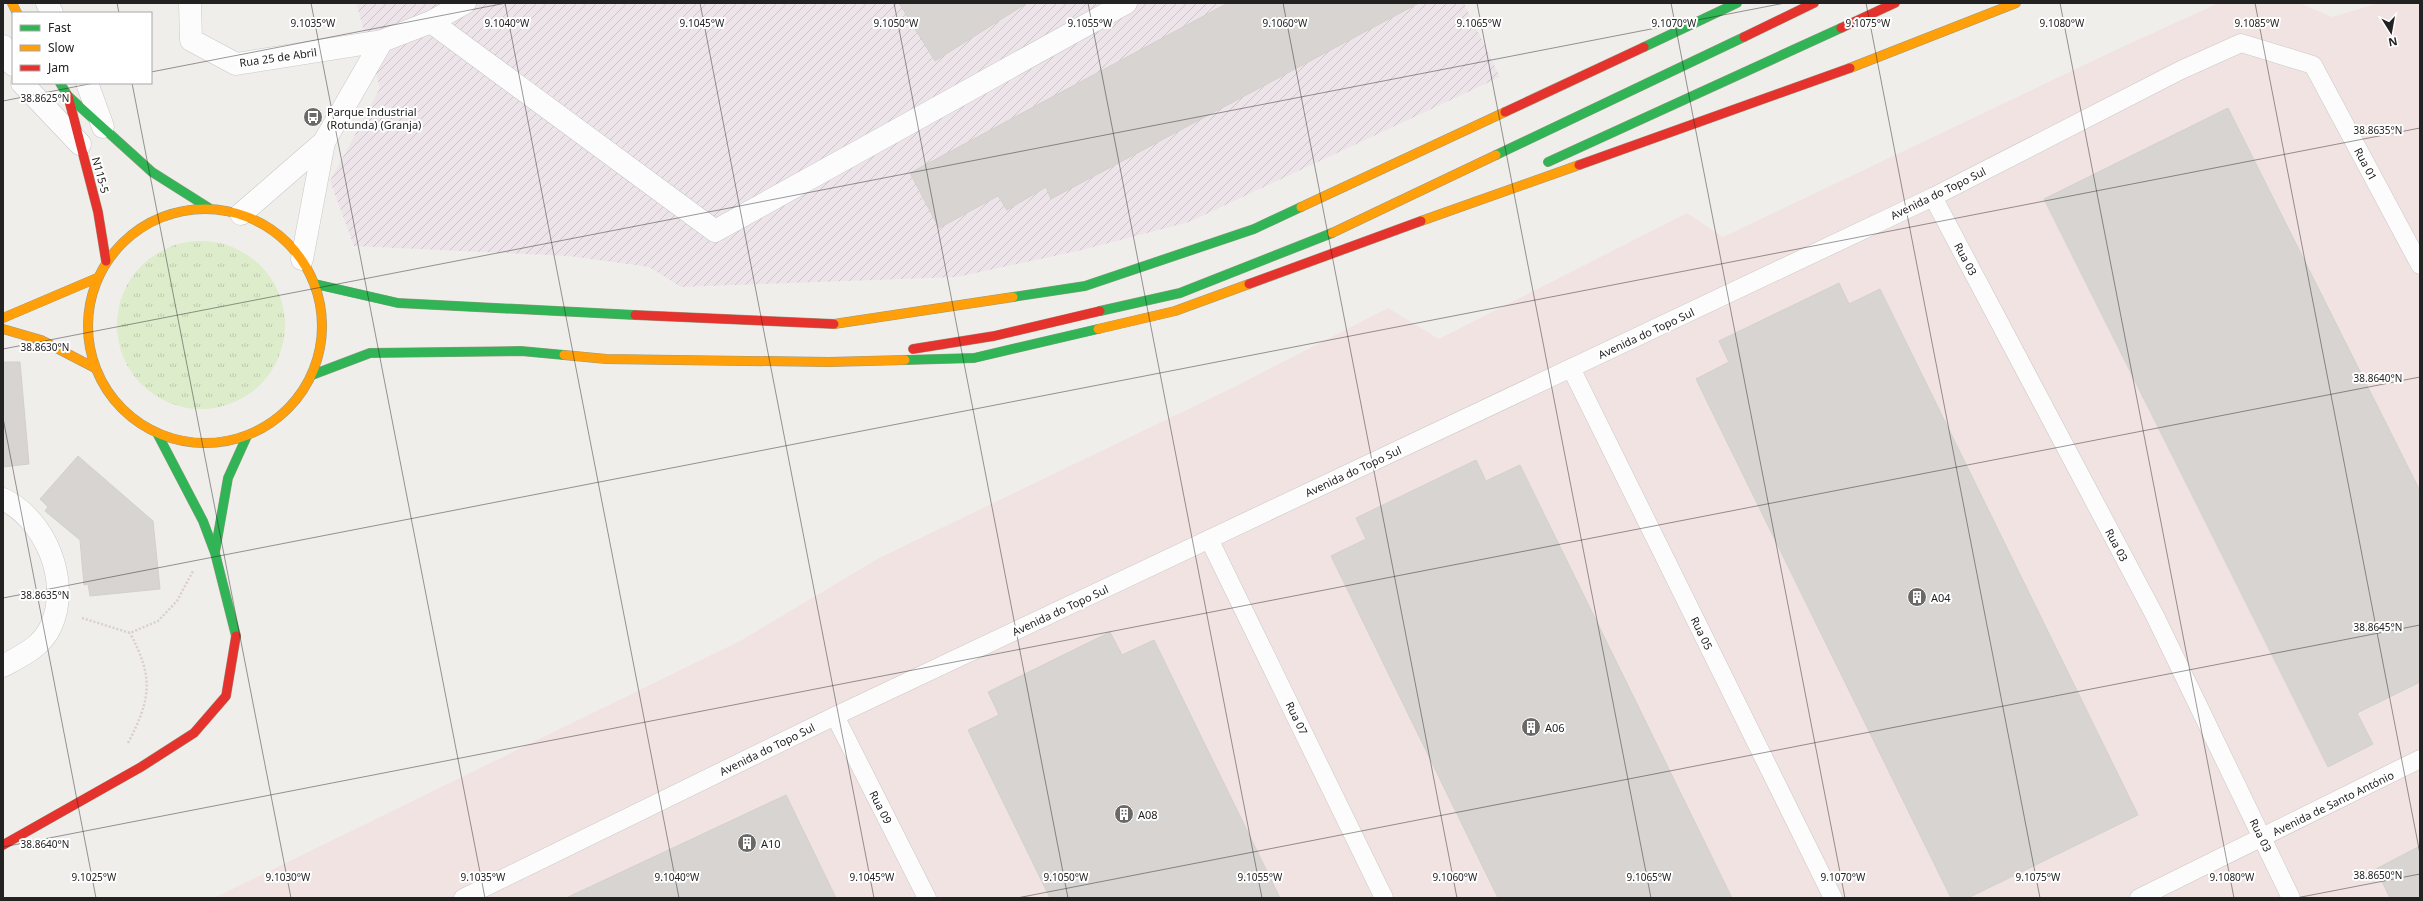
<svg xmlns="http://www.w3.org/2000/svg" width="2423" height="901" viewBox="0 0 2423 901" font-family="'Noto Sans',sans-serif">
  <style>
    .commercial { fill: #f1e3e1 }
    .industrial { fill: url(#industrial-furrows) }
    .grass { fill: url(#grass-tufts) }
    .building { fill: #d7d4d2; stroke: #d3d0cc }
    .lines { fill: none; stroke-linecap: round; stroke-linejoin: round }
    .lane-casing { stroke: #c9c8c7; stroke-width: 19 }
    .street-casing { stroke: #c9c8c7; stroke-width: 23 }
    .fast-casing { stroke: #999a82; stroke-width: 10 }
    .slow-casing { stroke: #999a82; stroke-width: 10 }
    .jam-casing { stroke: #999a82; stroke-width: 10 }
    .path { stroke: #dccecd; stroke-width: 2.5; stroke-dasharray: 2 2; stroke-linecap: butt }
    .lane { stroke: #fdfcfc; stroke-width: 18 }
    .street { stroke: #fdfcfc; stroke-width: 22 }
    .fast { stroke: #30b455; stroke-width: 9 }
    .slow { stroke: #ff9f0a; stroke-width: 9 }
    .jam { stroke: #e5322d; stroke-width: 9 }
    .ticks { fill: none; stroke: #222; stroke-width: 1; stroke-opacity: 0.45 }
    .labels { text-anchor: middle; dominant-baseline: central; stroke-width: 4; stroke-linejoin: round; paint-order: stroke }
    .street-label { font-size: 11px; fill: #222; stroke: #fff }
    .poi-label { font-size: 11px; fill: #222; stroke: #fff; text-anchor: start }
    .ticks-label { font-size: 10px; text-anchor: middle; fill: #222; stroke: #fff; stroke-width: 4; stroke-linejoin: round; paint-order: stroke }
  </style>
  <defs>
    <pattern id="industrial-furrows" width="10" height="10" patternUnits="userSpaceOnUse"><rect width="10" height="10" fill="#ede4e9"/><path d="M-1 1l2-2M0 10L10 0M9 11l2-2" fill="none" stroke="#cbc3c8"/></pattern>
    <pattern id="grass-tufts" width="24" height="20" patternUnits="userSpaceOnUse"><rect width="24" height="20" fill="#ddeccb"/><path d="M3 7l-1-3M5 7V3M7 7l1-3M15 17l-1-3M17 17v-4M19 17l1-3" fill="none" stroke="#bdcaae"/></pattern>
  </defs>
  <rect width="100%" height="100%" fill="#f0eeeb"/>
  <polygon class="commercial" points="2219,3 2299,3 2332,17 2379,3 2420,3 2420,898 214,898 740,641 879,558 1232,388 1388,308 1439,339 1687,213 1723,237 2122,47"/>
  <polygon class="industrial" points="356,3 1464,3 1500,77 1189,222 1082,250 957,277 681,287 649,267 569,256 354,246 330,181 380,88"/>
  <circle class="grass" cx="201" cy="325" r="84"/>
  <g class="building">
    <polygon points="899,3 1027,3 935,61"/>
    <polygon points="1228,3 1419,3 1051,199 1046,187 1007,210 998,196 939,228 910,173"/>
    <polygon points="2228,108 2420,491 2420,682 2357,713 2373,744 2328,767 2044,199"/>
    <polygon points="1839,283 1849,304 1880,289 2138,815 1968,898 1951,898 1696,379 1729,362 1719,341"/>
    <polygon points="3,362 20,362 29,464 3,467"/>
    <polygon points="78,456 153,521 160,589 90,596 88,584 84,585 80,540 45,511 48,507 40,499"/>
    <polygon points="1476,460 1486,481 1520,465 1732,898 1498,898 1331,556 1366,539 1356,518"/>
    <polygon points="1110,632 1122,655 1154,640 1280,898 1050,898 968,730 999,715 988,692"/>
    <polygon points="786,795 836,898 566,898"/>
    <polygon points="2420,846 2420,898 2390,898 2376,869"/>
  </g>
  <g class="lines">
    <g class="lane-casing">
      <g id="lane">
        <polyline points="1933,197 2155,616 2291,898"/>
        <polyline points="1571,368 1833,898"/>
        <polyline points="1209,539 1384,898"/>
        <polyline points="835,716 927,898"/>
        <polyline points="463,898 835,716 1933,197 2181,70 2241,43 2313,65 2420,265"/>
        <polyline points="2139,898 2420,759"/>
      </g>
    </g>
    <g class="street-casing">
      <g id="street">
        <polyline points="47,3 52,13"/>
        <polyline points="190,3 191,40 236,64 382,41 431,22 465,3"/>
        <polyline points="431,22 715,231 1126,3"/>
        <polyline points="3,46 13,65"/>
        <polyline points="22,83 80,144"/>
        <polyline points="87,83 103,127"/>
        <polyline points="241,214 324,142 382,41"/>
        <polyline points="302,259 324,142"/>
        <path d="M3,499C46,520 71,582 51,626C42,647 21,656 3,666"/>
      </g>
    </g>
    <g class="fast-casing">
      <g id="fast">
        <polyline points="1644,47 1737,3"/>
        <polyline points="60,83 68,96 152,172 209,208"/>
        <polyline points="1496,155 1744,37"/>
        <polyline points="1548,162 1841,28"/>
        <polyline points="315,284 398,303 635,315"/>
        <polyline points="1013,297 1085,286 1254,229 1301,207"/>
        <polyline points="1100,311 1180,293 1332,233"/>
        <polyline points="905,360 974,358 1098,329"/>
        <polyline points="312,375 370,353 521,351 564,355"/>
        <polyline points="157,433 203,521 215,553 236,636"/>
        <polyline points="215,552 228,478 247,436"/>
      </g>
    </g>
    <g class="slow-casing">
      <g id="slow">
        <polyline points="12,3 17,13"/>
        <polyline points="1850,68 2016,3"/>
        <polyline points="1301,207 1505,112"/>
        <circle cx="205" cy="326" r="117"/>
        <polyline points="1421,221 1579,165"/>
        <polyline points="1332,233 1496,155"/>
        <polyline points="3,318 97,278"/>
        <polyline points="834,324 1013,297"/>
        <polyline points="3,329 41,340 95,368"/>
        <polyline points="1098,329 1175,311 1249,284"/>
        <polyline points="564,355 606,359 829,362 905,360"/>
      </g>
    </g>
    <g class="jam-casing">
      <g id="jam">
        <polyline points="1841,28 1895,3"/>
        <polyline points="1744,37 1814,3"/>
        <polyline points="68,96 98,212 106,261"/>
        <polyline points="1505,112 1644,47"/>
        <polyline points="1579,165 1850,68"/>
        <polyline points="1249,284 1421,221"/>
        <polyline points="635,315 834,324"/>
        <polyline points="913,349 994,336 1100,311"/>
        <polyline points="3,845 141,767 194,733 226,696 236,636"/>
      </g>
    </g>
    <g class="path">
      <polyline points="82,618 130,633 158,621 177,601 193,571"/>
      <path d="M128,743C151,699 154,678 130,633"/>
    </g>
    <use href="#lane" class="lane"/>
    <use href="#street" class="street"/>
    <use href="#fast" class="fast"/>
    <use href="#slow" class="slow"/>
    <use href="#jam" class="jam"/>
  </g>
  <path class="ticks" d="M117,3L119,13M311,3L485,898M505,3L679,898M700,3L874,898M894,3L1068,898M1088,3L1262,898M1283,3L1457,898M1477,3L1651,898M1671,3L1845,898M1866,3L2040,898M2060,3L2234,898M2255,3L2420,854M151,72L506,3M132,83L291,898M3,101L94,83M3,349L1785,3M3,418L96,898M3,598L2420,128M3,847L2420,377M1017,898L2420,625M2296,898L2420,874"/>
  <defs>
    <g id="bus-disc" transform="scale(1)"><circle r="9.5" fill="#6a6968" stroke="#fff"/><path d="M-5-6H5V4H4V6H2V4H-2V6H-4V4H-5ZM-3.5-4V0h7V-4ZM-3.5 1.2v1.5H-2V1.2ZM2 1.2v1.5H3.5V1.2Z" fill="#fff"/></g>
    <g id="building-disc" transform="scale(1)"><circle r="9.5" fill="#6a6968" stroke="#fff"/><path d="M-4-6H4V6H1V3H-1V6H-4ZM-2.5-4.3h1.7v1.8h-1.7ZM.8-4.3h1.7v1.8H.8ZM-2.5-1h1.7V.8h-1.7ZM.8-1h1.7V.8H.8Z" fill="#fff"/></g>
  </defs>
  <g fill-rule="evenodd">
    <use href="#bus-disc" x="313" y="117"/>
    <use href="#building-disc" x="1917" y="597"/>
    <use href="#building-disc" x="1531" y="727"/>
    <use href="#building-disc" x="1124" y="814"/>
    <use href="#building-disc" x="747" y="843"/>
  </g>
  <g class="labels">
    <g class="street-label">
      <text transform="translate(278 57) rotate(-8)">Rua 25 de Abril</text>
      <text transform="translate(2366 164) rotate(62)">Rua 01</text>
      <text transform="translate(101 175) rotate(75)">N115-5</text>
      <text transform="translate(1938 193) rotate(-26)">Avenida do Topo Sul</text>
      <text transform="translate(1966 259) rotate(62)">Rua 03</text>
      <text transform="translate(1646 333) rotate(-25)">Avenida do Topo Sul</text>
      <text transform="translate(1353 471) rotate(-25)">Avenida do Topo Sul</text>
      <text transform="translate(2117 545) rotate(62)">Rua 03</text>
      <text transform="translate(1060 610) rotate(-25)">Avenida do Topo Sul</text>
      <text transform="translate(1702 633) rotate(64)">Rua 05</text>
      <text transform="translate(1297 718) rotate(64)">Rua 07</text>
      <text transform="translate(767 749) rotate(-26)">Avenida do Topo Sul</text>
      <text transform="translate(2333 803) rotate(-26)">Avenida de Santo António</text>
      <text transform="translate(881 807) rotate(63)">Rua 09</text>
      <text transform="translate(2261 835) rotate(64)">Rua 03</text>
    </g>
    <g class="poi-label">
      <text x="327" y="111">Parque Industrial<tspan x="327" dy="13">(Rotunda) (Granja)</tspan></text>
      <text x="1931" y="597">A04</text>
      <text x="1545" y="727">A06</text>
      <text x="1138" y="814">A08</text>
      <text x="761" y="843">A10</text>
    </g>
  </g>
  <g class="ticks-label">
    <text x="313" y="27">9.1035°W</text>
    <text x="507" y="27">9.1040°W</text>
    <text x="702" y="27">9.1045°W</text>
    <text x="896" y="27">9.1050°W</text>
    <text x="1090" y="27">9.1055°W</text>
    <text x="1285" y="27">9.1060°W</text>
    <text x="1479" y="27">9.1065°W</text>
    <text x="1674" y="27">9.1070°W</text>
    <text x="1868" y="27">9.1075°W</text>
    <text x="2062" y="27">9.1080°W</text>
    <text x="2257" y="27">9.1085°W</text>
    <text x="45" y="102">38.8625°N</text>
    <text x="2378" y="134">38.8635°N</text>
    <text x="45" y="351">38.8630°N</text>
    <text x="2378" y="382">38.8640°N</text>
    <text x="45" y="599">38.8635°N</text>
    <text x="2378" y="631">38.8645°N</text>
    <text x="45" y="848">38.8640°N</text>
    <text x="2378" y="879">38.8650°N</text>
    <text x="94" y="881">9.1025°W</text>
    <text x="288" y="881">9.1030°W</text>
    <text x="483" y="881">9.1035°W</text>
    <text x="677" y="881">9.1040°W</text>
    <text x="872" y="881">9.1045°W</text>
    <text x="1066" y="881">9.1050°W</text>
    <text x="1260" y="881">9.1055°W</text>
    <text x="1455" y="881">9.1060°W</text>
    <text x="1649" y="881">9.1065°W</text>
    <text x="1843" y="881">9.1070°W</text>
    <text x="2038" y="881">9.1075°W</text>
    <text x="2232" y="881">9.1080°W</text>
  </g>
  <rect width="2423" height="901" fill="none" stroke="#222222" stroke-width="8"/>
  <rect x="12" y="12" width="140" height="72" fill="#ffffff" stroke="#a7a7a7"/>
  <rect x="20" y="25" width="20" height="6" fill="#30b455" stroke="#a7a7a7"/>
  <text x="48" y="32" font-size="12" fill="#222222">Fast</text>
  <rect x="20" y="45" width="20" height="6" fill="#ff9f0a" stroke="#a7a7a7"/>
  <text x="48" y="52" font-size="12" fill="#222222">Slow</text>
  <rect x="20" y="65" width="20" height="6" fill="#e5322d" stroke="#a7a7a7"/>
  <text x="48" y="72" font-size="12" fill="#222222">Jam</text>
  <g transform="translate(2391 32) rotate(169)" stroke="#ffffff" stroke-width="3" paint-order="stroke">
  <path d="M0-3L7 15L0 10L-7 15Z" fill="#222222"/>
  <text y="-6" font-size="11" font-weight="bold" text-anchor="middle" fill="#222222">N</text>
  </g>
</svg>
